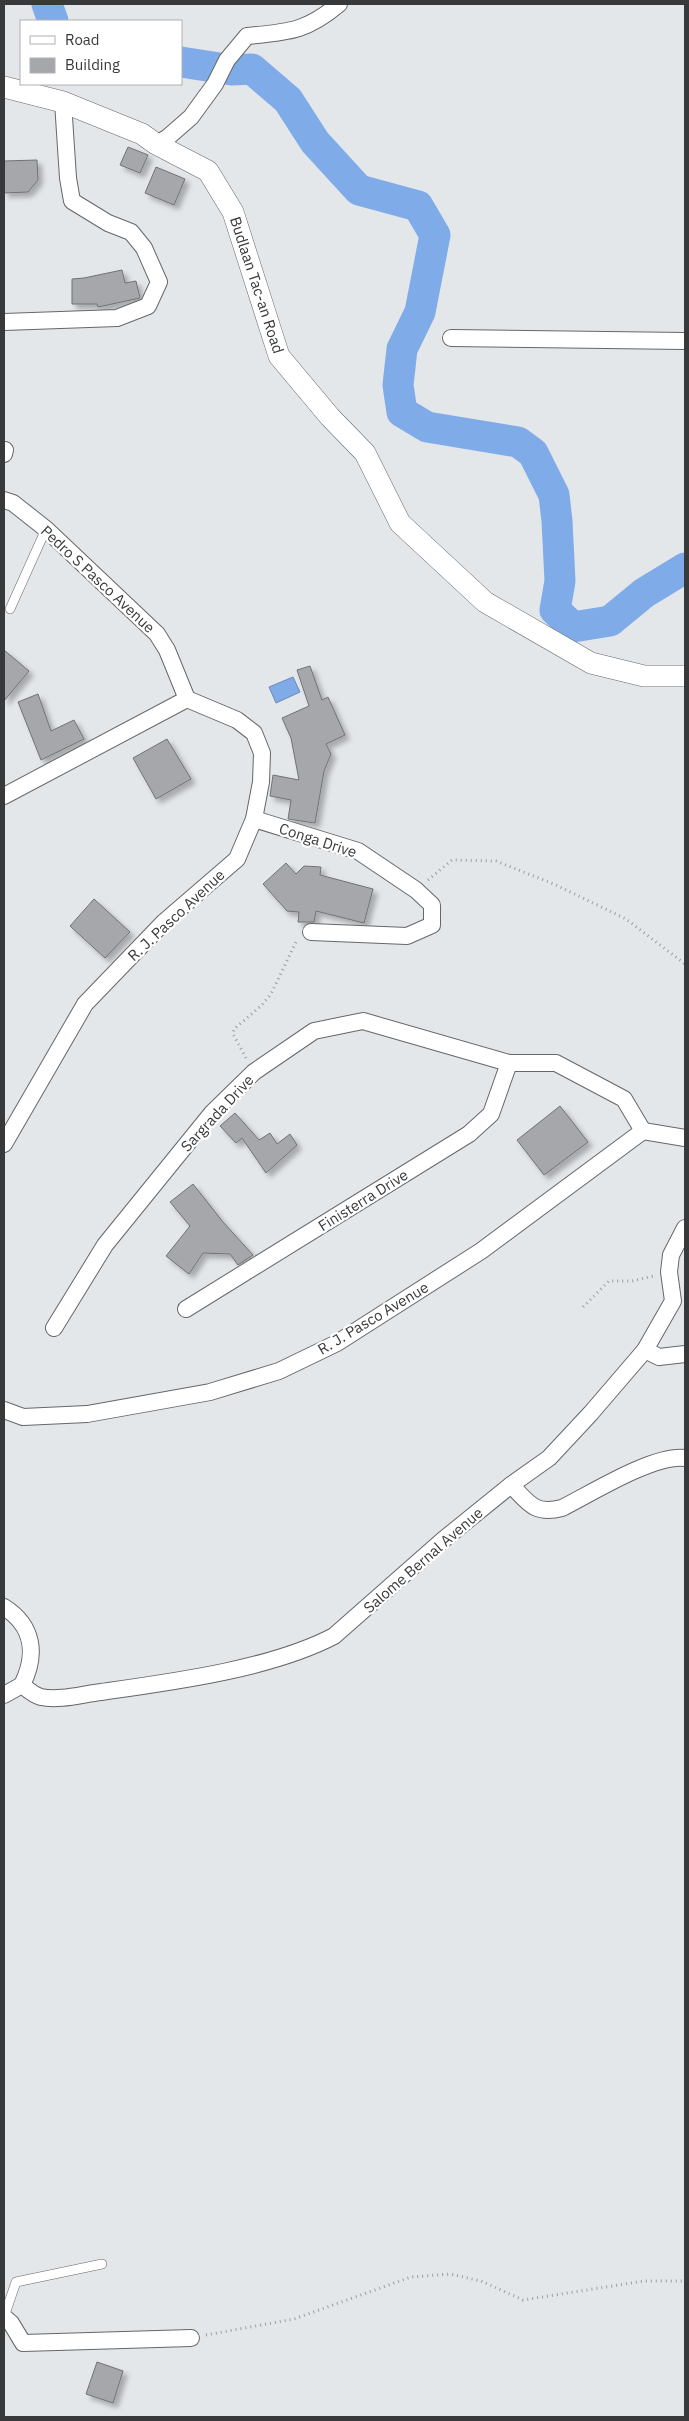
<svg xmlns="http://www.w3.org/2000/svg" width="689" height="2421" viewBox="0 0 689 2421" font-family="'IBM Plex Sans',sans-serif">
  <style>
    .water { fill: #80abe9; stroke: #6a89b4 }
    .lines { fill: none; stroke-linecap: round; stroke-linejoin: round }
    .river { stroke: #80abe9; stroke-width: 31 }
    .building { fill: #a5a7ab; stroke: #707275; filter: url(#shadow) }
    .service-casing { stroke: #65676a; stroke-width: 10 }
    .minor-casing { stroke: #65676a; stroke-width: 18 }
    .tertiary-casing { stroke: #65676a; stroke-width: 22 }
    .path { stroke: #9c9ea0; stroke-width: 3; stroke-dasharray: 1 4; stroke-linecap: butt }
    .service { stroke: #fff; stroke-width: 9 }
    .minor { stroke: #fff; stroke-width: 16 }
    .tertiary { stroke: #fff; stroke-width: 21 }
    .labels { text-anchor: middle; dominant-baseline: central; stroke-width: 4.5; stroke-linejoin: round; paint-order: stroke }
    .street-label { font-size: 15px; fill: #38393a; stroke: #fff }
  </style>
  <defs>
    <filter id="shadow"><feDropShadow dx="4.5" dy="4.5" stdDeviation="2.5" flood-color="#0004"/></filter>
  </defs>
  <rect width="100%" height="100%" fill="#e4e7ea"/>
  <polygon class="water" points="293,677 300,692 276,703 269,687"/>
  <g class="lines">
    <g class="river">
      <polyline points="47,4 53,21"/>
      <polyline points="181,62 232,70 252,69 288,100 315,142 359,190 418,206 435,235 420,312 402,349 398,385 402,412 427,427 518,442 533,453 554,495 557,521 560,581 555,610 573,627 610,621 644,593 685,568"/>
    </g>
  </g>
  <g class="building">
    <polygon points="128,147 148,155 140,173 120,165"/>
    <polygon points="37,160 38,180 28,192 4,193 4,161"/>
    <polygon points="156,167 185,179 174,205 145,193"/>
    <polygon points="122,270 125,283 136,281 140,298 98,307 97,304 72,304 72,279 84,278"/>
    <polygon points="4,650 29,671 4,701"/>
    <polygon points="310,666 322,700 328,697 345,735 326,744 331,754 324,771 315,823 288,819 291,800 270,796 273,775 299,780 291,738 282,718 309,706 297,670"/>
    <polygon points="38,694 51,731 74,720 84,739 41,760 18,702"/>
    <polygon points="167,739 191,779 156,799 133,758"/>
    <polygon points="286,863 296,874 304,866 321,867 320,875 373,889 364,923 316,911 314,922 298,922 299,912 287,911 263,884"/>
    <polygon points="94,899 130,932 105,958 70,926"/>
    <polygon points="560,1106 588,1142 544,1175 517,1140"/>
    <polygon points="235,1113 259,1140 270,1133 277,1144 290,1134 297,1145 266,1173 242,1138 236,1143 220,1126"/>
    <polygon points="193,1184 223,1222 253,1255 238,1265 230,1254 203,1253 189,1274 166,1256 190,1226 170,1202"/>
    <polygon points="97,2362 123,2371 113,2403 86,2394"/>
  </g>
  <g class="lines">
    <g class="service-casing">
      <g id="service">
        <polyline points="10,609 46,529"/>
        <polyline points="4,2317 16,2282 102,2264"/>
      </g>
    </g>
    <g class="minor-casing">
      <g id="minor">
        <path d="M156,144L167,138L191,117L215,84L227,60L247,36C288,32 306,32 339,4"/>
        <polyline points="4,322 117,318 148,306 159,282 144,248 131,232 108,223 72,201 68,178 63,102"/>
        <polyline points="451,338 685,341"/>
        <polyline points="4,454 5,450"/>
        <polyline points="4,500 13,503 46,529 157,634 167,650 187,699"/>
        <polyline points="4,796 187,699"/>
        <polyline points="254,819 358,851 416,890 432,905 432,925 407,936 311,932"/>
        <polyline points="643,1131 685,1138"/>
        <polyline points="4,1144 85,1004 164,922 237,859 254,819 261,782 262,753 254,733 237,720 187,699"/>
        <polyline points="186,1309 469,1134 491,1114 509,1063"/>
        <polyline points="54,1328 105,1245 212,1113 254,1072 314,1031 363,1021 509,1063 556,1063 624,1099 643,1131"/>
        <polyline points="645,1350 659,1357 685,1354"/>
        <polyline points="4,1410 23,1417 87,1414 210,1392 279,1371 337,1343 481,1251 643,1131"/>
        <path d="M511,1485C529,1503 534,1515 562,1508C592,1493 654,1454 685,1458"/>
        <path d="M4,1607C34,1626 37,1655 22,1685"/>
        <path d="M22,1685C27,1689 33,1695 41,1697C59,1701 83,1694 101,1692C172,1682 271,1669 334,1636L443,1540L511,1485L549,1458L591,1413L645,1350L673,1301L669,1272L671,1255L685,1228"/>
        <polyline points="4,1695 22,1685"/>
        <polyline points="4,2317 11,2323 23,2343 191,2338"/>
      </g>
    </g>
    <g class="tertiary-casing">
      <polyline id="tertiary" points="4,87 63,102 142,134 156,144 208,171 233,212 279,356 330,417 365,453 400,523 485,602 591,663 644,676 685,676"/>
    </g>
    <g class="path">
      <polyline points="428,880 452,860 496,861 556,885 626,919 685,964"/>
      <polyline points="246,1058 233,1034 234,1029 261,1006 271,994 297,940"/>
      <polyline points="583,1307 609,1281 632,1281 654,1276"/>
      <polyline points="206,2335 294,2319 411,2277 450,2274 481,2281 523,2300 644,2281 685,2281"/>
    </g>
    <use href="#service" class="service"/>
    <use href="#minor" class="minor"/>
    <use href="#tertiary" class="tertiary"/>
  </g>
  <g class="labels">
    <g class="street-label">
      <text transform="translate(257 285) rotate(72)">Budlaan Tac-an Road</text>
      <text transform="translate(98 579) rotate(43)">Pedro S Pasco Avenue</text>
      <text transform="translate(318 840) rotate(18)">Conga Drive</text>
      <text transform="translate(176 915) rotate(-43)">R. J. Pasco Avenue</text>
      <text transform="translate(217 1113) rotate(-47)">Sargrada Drive</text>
      <text transform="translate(363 1200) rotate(-32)">Finisterra Drive</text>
      <text transform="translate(373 1318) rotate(-31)">R. J. Pasco Avenue</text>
      <text transform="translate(423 1560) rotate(-41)">Salome Bernal Avenue</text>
    </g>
  </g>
  <rect width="689" height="2421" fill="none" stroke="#38393a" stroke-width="10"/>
  <rect x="20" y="20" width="162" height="65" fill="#ffffff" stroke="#afb0b0"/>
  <rect x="30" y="36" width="25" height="8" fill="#ffffff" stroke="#afb0b0"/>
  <text x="65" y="45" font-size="15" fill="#38393a">Road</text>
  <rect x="30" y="58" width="25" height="15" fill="#a5a7ab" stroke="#afb0b0"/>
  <text x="65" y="70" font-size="15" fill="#38393a">Building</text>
</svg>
